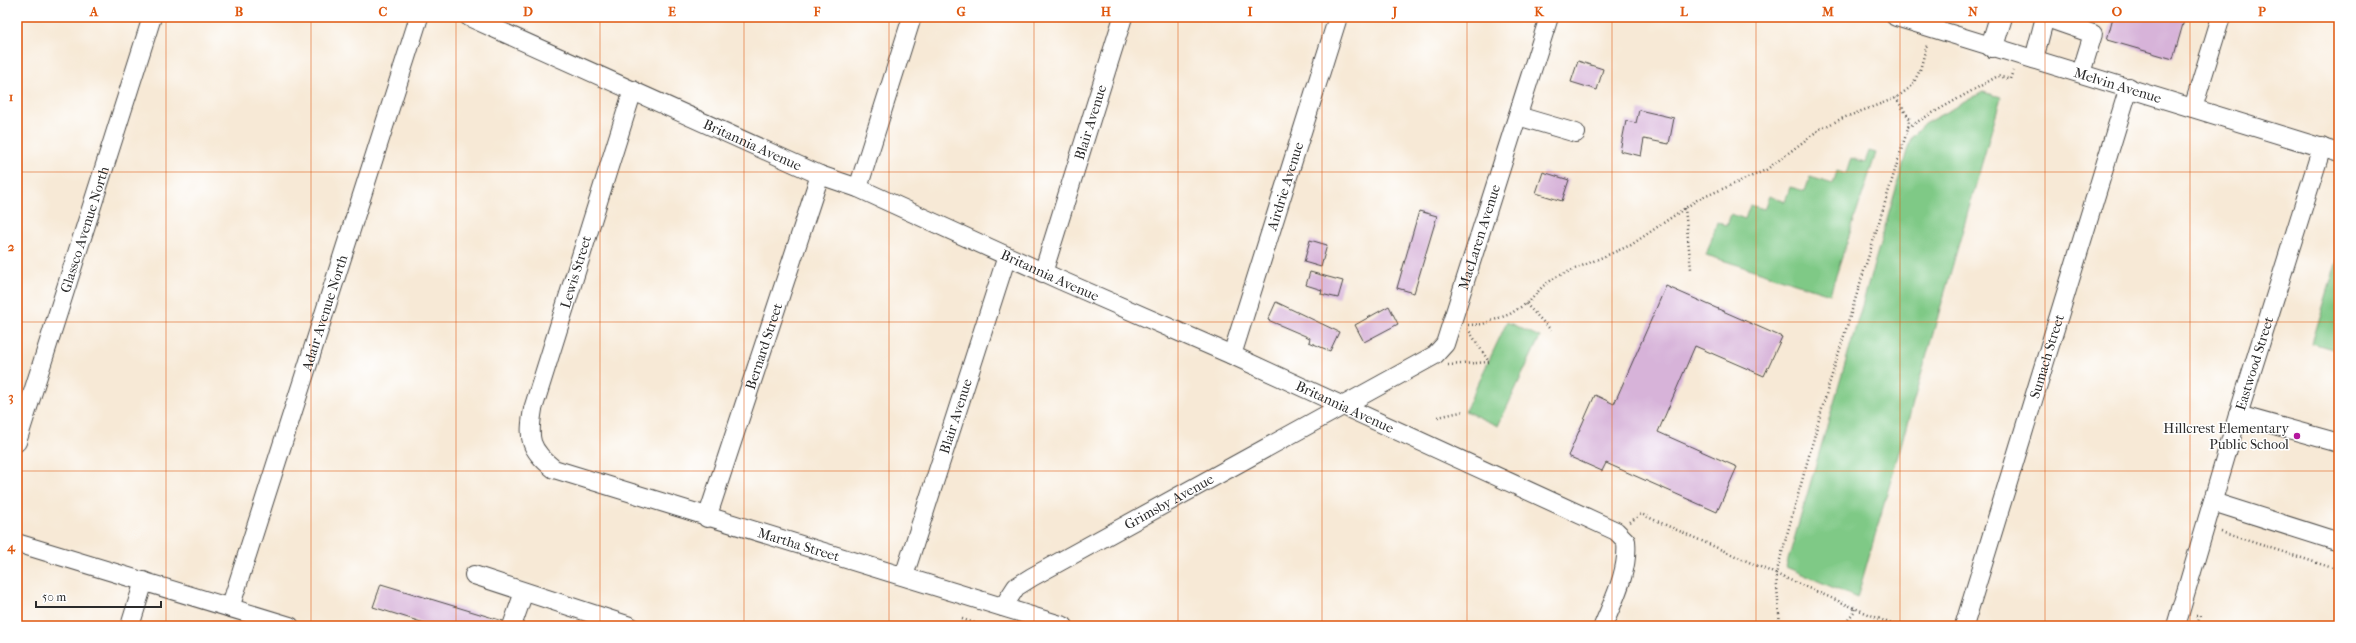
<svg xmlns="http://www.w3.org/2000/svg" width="2356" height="643" viewBox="0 0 2356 643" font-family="'IM FELL French Canon',serif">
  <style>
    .green { fill: #7fc986; stroke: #557a58 }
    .building { fill: #d7b3d9 }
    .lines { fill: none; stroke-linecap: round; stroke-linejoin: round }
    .minor-casing { stroke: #4a4845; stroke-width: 20 }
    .major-casing { stroke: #4a4845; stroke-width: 24 }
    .path { stroke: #4a4845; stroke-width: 2.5; stroke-dasharray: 1 3; stroke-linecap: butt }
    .minor { stroke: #fff; stroke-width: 18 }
    .major { stroke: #fff; stroke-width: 22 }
    .grid { fill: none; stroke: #df570e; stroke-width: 1; stroke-opacity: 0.55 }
    .poi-dot { fill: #b5179e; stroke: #fff; stroke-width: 1.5 }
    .labels { text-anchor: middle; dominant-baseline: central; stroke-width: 3; stroke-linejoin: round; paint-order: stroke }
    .street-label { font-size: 14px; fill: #2b2b2b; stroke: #fff }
    .poi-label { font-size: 14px; fill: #2b2b2b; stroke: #fff; text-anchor: end }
    .neatline { fill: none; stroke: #df570e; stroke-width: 1.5 }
    .grid-label { font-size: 13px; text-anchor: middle; font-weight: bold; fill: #df570e }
  </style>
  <rect width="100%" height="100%" fill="#fff"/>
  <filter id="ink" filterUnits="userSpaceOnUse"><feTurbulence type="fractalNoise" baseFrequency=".025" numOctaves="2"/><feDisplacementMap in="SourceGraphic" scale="8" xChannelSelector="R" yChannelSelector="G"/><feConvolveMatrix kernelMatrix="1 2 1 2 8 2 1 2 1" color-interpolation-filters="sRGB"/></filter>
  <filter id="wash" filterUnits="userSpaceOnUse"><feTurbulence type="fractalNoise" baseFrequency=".012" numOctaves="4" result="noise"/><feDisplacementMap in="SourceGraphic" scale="16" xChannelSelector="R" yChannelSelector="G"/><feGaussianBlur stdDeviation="0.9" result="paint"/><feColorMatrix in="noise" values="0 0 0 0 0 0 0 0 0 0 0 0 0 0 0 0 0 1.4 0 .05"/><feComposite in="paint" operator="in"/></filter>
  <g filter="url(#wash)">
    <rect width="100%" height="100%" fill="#f7e9d6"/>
    <g class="green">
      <polygon points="1983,92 2001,97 1857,598 1786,567 1911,137 1924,124"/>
      <polygon points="1869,151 1876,153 1830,294 1706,255 1717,222 1727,225 1731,214 1745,219 1750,205 1764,209 1769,196 1785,202 1790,187 1805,191 1810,177 1833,184 1837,171 1846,174 1851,158 1865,162"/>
      <polygon points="2339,254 2339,351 2312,343"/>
      <polygon points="1507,322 1540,337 1498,426 1465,411"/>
    </g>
    <g id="blocks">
      <g class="building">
        <polygon points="2113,17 2185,17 2173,59 2107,40"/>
        <polygon points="1578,61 1603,69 1597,90 1571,82"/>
        <polygon points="1639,110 1674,118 1669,144 1644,139 1641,156 1620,151 1626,121 1636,123"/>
        <polygon points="1543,172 1569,180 1562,201 1536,193"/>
        <polygon points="1419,211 1437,216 1414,293 1397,288"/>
        <polygon points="1310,240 1327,245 1321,267 1304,262"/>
        <polygon points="1310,272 1343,281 1338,298 1321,294 1322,290 1306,285"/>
        <polygon points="1666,286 1782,337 1764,376 1695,346 1658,432 1737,467 1717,512 1606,463 1602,471 1568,456 1595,395 1614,404"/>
        <polygon points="1276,302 1339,332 1330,351 1309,342 1310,338 1268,320"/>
        <polygon points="1389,306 1398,324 1364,342 1355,325"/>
        <polygon points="381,584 503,621 502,626 434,626 373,607"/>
      </g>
    </g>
  </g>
  <g filter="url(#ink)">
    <use href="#blocks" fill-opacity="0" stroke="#4a4845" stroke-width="1"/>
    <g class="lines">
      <g class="minor-casing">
        <g id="minor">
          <path id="s1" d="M469,17L820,175L858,188L1060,280L1232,355L1616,531L1626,541C1629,571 1614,599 1603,626"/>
          <path id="s2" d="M1896,17L2339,153"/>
          <polyline points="2044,17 2093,34 2081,73"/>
          <polyline points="2034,59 2045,17"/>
          <path id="s3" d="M633,90L533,409C528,439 529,449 554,469L1064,626"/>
          <polyline points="2193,108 2221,17"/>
          <polyline points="1518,116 1576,133"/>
          <polyline points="858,188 912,17"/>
          <path id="s4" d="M1043,273L1123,17"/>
          <path id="s5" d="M1232,355L1338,17"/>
          <polyline points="2238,415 2339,443"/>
          <path id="s6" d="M17,442L152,17"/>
          <polyline points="2213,502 2339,542"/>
          <path id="s7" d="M707,518L820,175"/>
          <polyline points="17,543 290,626"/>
          <polyline points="474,575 630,626"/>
          <path id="s8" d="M904,576L1007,256"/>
          <path id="s9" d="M1003,607L1016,587L1032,577L1435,355L1445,344L1549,17"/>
          <path id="s10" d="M230,608L419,17"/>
          <polyline points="130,626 144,581"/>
          <polyline points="512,626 524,592"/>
          <path id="s11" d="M1964,626L2129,87"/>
          <path id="s12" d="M2176,626L2238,415L2322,147"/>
        </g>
      </g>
      <g class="major-casing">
        <polyline id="major" points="1992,46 2001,17"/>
      </g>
      <g class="path">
        <polyline points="1908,127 1998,76 2010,79 2013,71"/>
        <polyline points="1685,208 1691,269"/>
        <polyline points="1526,304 1551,330"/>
        <polyline points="1468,325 1483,324 1510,314 1530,301 1543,286 1556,277 1631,245 1697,200 1766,170 1820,129 1843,118 1896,98 1912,86 1920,70 1927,44"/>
        <polyline points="1448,365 1489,362 1468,329"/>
        <polyline points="1438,417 1465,411"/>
        <polyline points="1630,522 1641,514 1776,574 1827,391 1908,128 1909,118 1896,98"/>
        <polyline points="2221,532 2339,570"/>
        <polyline points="2196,616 2200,616 2197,626"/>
        <polyline points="962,619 984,626"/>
        <polyline points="1780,626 1776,574 1896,626"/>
        <polyline points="1843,626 1854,613 1855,606"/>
      </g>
      <use href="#minor" class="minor"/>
      <use href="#major" class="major"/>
    </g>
  </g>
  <path class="grid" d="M166,17V626M311,17V626M456,17V626M600,17V626M744,17V626M889,17V626M1034,17V626M1178,17V626M1322,17V626M1467,17V626M1612,17V626M1756,17V626M1900,17V626M2045,17V626M2190,17V626M17,172H2339M17,322H2339M17,471H2339"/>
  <circle class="poi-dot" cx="2297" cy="436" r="4"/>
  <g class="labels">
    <g class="street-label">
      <text stroke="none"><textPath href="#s2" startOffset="232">Melvin Avenue</textPath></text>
      <text stroke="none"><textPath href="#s4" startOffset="158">Blair Avenue</textPath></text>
      <text stroke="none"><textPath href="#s1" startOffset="311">Britannia Avenue</textPath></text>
      <text stroke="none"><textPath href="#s5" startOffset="177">Airdrie Avenue</textPath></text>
      <text stroke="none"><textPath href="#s6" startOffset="223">Glassco Avenue North</textPath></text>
      <text stroke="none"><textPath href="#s9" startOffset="630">MacLaren Avenue</textPath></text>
      <text transform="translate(576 272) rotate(-73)">Lewis Street</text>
      <text stroke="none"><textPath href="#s1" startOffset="636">Britannia Avenue</textPath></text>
      <text stroke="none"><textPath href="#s10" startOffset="310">Adair Avenue North</textPath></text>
      <text stroke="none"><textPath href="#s7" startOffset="181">Bernard Street</textPath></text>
      <text stroke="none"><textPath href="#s11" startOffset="282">Sumach Street</textPath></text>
      <text stroke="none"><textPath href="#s12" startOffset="274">Eastwood Street</textPath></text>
      <text stroke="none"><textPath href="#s1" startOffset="959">Britannia Avenue</textPath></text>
      <text stroke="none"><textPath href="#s8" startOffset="168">Blair Avenue</textPath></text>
      <text stroke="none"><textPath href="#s9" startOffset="199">Grimsby Avenue</textPath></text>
      <text stroke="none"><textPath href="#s3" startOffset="659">Martha Street</textPath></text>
    </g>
    <g class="poi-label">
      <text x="2289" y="428">Hillcrest Elementary<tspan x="2289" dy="16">Public School</tspan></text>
    </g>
  </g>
  <rect width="2356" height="643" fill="none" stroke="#fff" stroke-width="44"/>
  <path d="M36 601v6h125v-6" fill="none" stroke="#2b2b2b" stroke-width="2"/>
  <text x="42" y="601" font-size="12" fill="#2b2b2b" stroke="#ffffff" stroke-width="3" paint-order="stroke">50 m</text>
  <rect x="22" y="22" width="2312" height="599" class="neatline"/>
  <g class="grid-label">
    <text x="94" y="16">A</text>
    <text x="239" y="16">B</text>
    <text x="383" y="16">C</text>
    <text x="528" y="16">D</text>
    <text x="672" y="16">E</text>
    <text x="817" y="16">F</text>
    <text x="961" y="16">G</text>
    <text x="1106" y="16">H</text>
    <text x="1250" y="16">I</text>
    <text x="1395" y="16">J</text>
    <text x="1539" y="16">K</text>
    <text x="1684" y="16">L</text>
    <text x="1828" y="16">M</text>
    <text x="1973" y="16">N</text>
    <text x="2117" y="16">O</text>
    <text x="2262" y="16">P</text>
    <text x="11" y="101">1</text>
    <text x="11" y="251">2</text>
    <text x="11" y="401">3</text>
    <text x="11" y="551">4</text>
  </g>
</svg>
